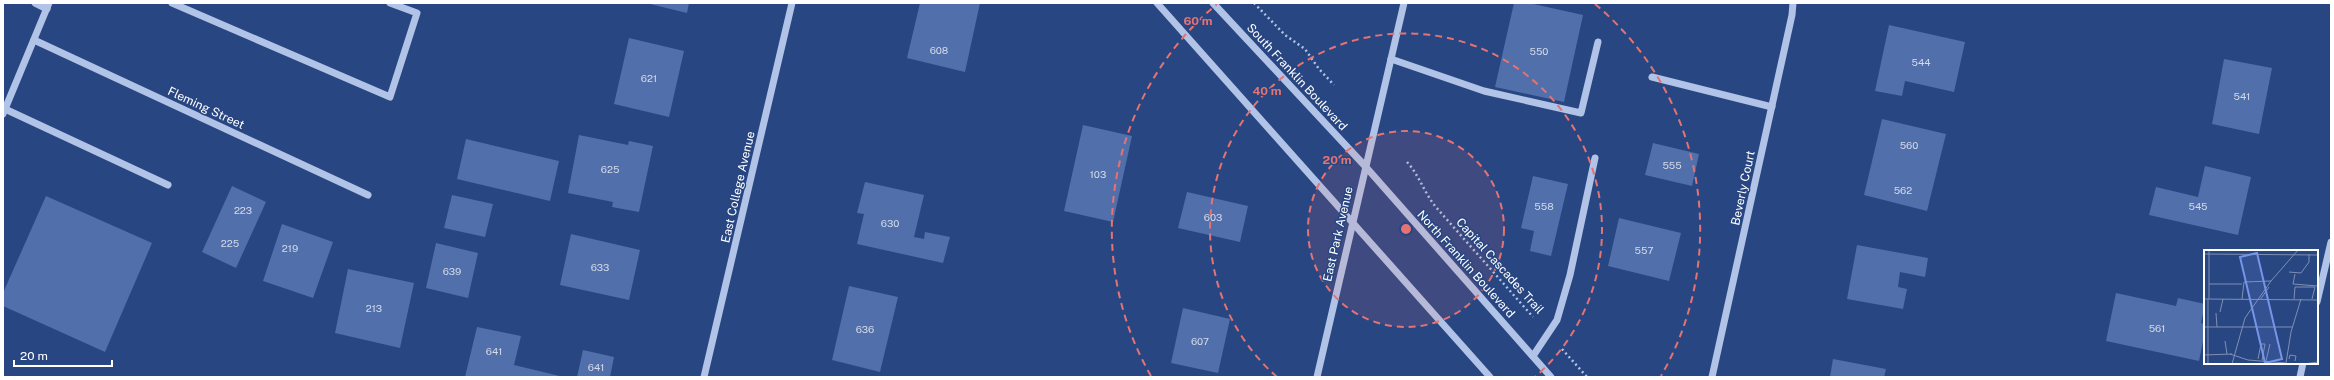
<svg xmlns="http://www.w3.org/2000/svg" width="2334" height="380" viewBox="0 0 2334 380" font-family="'Public Sans',sans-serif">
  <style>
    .building { fill: #516faa }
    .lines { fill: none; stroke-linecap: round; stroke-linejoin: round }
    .path { stroke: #b1c3e6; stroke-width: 2.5; stroke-dasharray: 2 3; stroke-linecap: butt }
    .minor { stroke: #b1c3e6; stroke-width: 7 }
    .ring { fill: none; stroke: #e47373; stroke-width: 2; stroke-dasharray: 7 5 }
    .labels { text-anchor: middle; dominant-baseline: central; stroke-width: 3; stroke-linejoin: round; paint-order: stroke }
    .number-label { font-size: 10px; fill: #d4dbea }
    .street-label { font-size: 12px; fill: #fff; stroke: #284682 }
    .inset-road { fill: none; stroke: #7e90b4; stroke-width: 1 }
    .view { fill: #7795e8; fill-opacity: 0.15; stroke: #7795e8; stroke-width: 2 }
    .inset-edge { fill: none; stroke: #fff; stroke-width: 2 }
    .centre { fill: #e47373; stroke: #284682; stroke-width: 2 }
    .ring-label { font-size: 12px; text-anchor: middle; font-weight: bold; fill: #e47373; stroke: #284682; stroke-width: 3; stroke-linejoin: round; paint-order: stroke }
  </style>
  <rect width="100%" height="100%" fill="#284682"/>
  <g class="building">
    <polygon points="646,3 689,3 687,13"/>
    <polygon points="920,3 980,3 965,72 907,58"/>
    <polygon points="1514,3 1529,3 1583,15 1564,102 1495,87"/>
    <polygon points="1889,25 1965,42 1954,92 1905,81 1902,96 1875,91"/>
    <polygon points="629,38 684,51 669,117 614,104"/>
    <polygon points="2224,59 2272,68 2259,134 2212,124"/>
    <polygon points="1882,119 1946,134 1927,211 1864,195"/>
    <polygon points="1083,125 1132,136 1113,222 1064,211"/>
    <polygon points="579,135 628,145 629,141 653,146 639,212 612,207 613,202 568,193"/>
    <polygon points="466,139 559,161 550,201 457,179"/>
    <polygon points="1653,143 1699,154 1692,186 1645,175"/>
    <polygon points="2205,166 2251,177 2238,235 2149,215 2156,187 2198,197"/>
    <polygon points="1533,176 1568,184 1551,256 1530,251 1534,231 1521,228"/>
    <polygon points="865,182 924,195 914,237 924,239 925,232 950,237 943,263 857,244 864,214 857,213"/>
    <polygon points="232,186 266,202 236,268 202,252"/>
    <polygon points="1187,192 1248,206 1240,242 1178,228"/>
    <polygon points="452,195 493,204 485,237 444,228"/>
    <polygon points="46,196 152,243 105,352 3,306 3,293"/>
    <polygon points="1619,218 1681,233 1669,281 1608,266"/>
    <polygon points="282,224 333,242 313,298 263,281"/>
    <polygon points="571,234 640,250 629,300 560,285"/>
    <polygon points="436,243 478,253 468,298 426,288"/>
    <polygon points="1857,245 1928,258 1925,277 1900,272 1898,287 1907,289 1903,309 1847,299"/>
    <polygon points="348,269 414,283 400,348 335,333"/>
    <polygon points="849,286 898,297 880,372 832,360"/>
    <polygon points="2116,293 2176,306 2178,298 2205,304 2201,323 2205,324 2205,332 2199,361 2106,341"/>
    <polygon points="1183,308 1230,319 1218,373 1171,363"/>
    <polygon points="477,327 521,336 514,365 564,377 465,377"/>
    <polygon points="583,350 614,357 610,377 577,377"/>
    <polygon points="1833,359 1886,369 1884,377 1830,377"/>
  </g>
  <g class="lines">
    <g class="path">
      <polyline points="1254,3 1285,35 1305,49 1319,69 1334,85"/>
      <path d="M1407,162C1419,175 1424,192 1435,206L1533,317"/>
      <polyline points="1562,349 1587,377"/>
    </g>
    <g class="minor">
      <polyline points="35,3 47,9"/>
      <polyline points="172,3 390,97 417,13 390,3"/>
      <polyline points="1157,3 1490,377"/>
      <polyline points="1213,3 1365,166 1551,377"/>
      <polyline points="34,40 368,195"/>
      <polyline points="1391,59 1484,91 1581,113 1598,42"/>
      <polyline points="1652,77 1772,107"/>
      <polyline points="5,109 168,185"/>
      <polyline points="3,114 49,3"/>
      <polyline points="2317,302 2331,242"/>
      <polyline points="1533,356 1557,320 1570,275 1595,158"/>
      <polyline points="704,377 792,3"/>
      <polyline points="1317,377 1404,3"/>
      <polyline points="1712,377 1792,15 1793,3"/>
      <polyline points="2300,377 2303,363"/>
    </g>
  </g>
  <circle cx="1406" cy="229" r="98" fill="#e47373" fill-opacity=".12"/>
  <g class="ring">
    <circle cx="1406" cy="229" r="98"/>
    <path d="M1277 377A196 196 0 1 1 1535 377"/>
    <path d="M1151 376A294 294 0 0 1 1217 4M1595 4A294 294 0 0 1 1661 376"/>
  </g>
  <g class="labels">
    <g class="number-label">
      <text x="939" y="50">608</text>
      <text x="1539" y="51">550</text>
      <text x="1921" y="62">544</text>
      <text x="649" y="78">621</text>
      <text x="2242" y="96">541</text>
      <text x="1909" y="145">560</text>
      <text x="1672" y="165">555</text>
      <text x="610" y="169">625</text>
      <text x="1098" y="174">103</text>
      <text x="1903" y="190">562</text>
      <text x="1544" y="206">558</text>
      <text x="2198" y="206">545</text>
      <text x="243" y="210">223</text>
      <text x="1213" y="217">603</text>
      <text x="890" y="223">630</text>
      <text x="230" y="243">225</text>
      <text x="290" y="248">219</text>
      <text x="1644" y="250">557</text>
      <text x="600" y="267">633</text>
      <text x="452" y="271">639</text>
      <text x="374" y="308">213</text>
      <text x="2157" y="328">561</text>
      <text x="865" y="329">636</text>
      <text x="1200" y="341">607</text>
      <text x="494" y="351">641</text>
      <text x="596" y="367">641</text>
    </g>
    <g class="street-label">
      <text transform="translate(1297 77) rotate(47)">South Franklin Boulevard</text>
      <text transform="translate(206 108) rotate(25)">Fleming Street</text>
      <text transform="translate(738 187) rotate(-77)">East College Avenue</text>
      <text transform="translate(1743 188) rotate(-78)">Beverly Court</text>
      <text transform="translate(1338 234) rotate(-77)">East Park Avenue</text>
      <text transform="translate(1466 264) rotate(48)">North Franklin Boulevard</text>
      <text transform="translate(1500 266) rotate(48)">Capital Cascades Trail</text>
    </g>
  </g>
  <g transform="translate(2204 250)">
    <rect width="114" height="114" fill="#284682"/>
    <path class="inset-road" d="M0,4L114,5M85,22L97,23L105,12V4M91,24L89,34L114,36M5,34H38M0,49L114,50M5,49V0M38,49L40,32L67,31M90,49L91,37H111L108,49M56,50L65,37M16,62L19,49M12,63L13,77M0,77H88M21,91L23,104M26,104L44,110L82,113L87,82L97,49M0,105L28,104M54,109L57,94H61L58,110M85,109L86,105L92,106L91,111M62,111L66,94M4,114V49M28,114L41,68L67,31L94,0M100,114L114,112"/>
    <path class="view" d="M53,3L78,109L61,113L36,7Z"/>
    <rect width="114" height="114" class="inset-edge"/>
  </g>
  <circle cx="1406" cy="229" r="6" class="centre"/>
  <g class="ring-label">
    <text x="1198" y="25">60 m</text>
    <text x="1267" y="95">40 m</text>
    <text x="1337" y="164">20 m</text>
  </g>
  <rect width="2334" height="380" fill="none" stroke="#ffffff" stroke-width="8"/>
  <path d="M14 360v6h98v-6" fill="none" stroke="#ffffff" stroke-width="2"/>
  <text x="20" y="360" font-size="12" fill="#ffffff" stroke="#284682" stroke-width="3" paint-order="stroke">20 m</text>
</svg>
